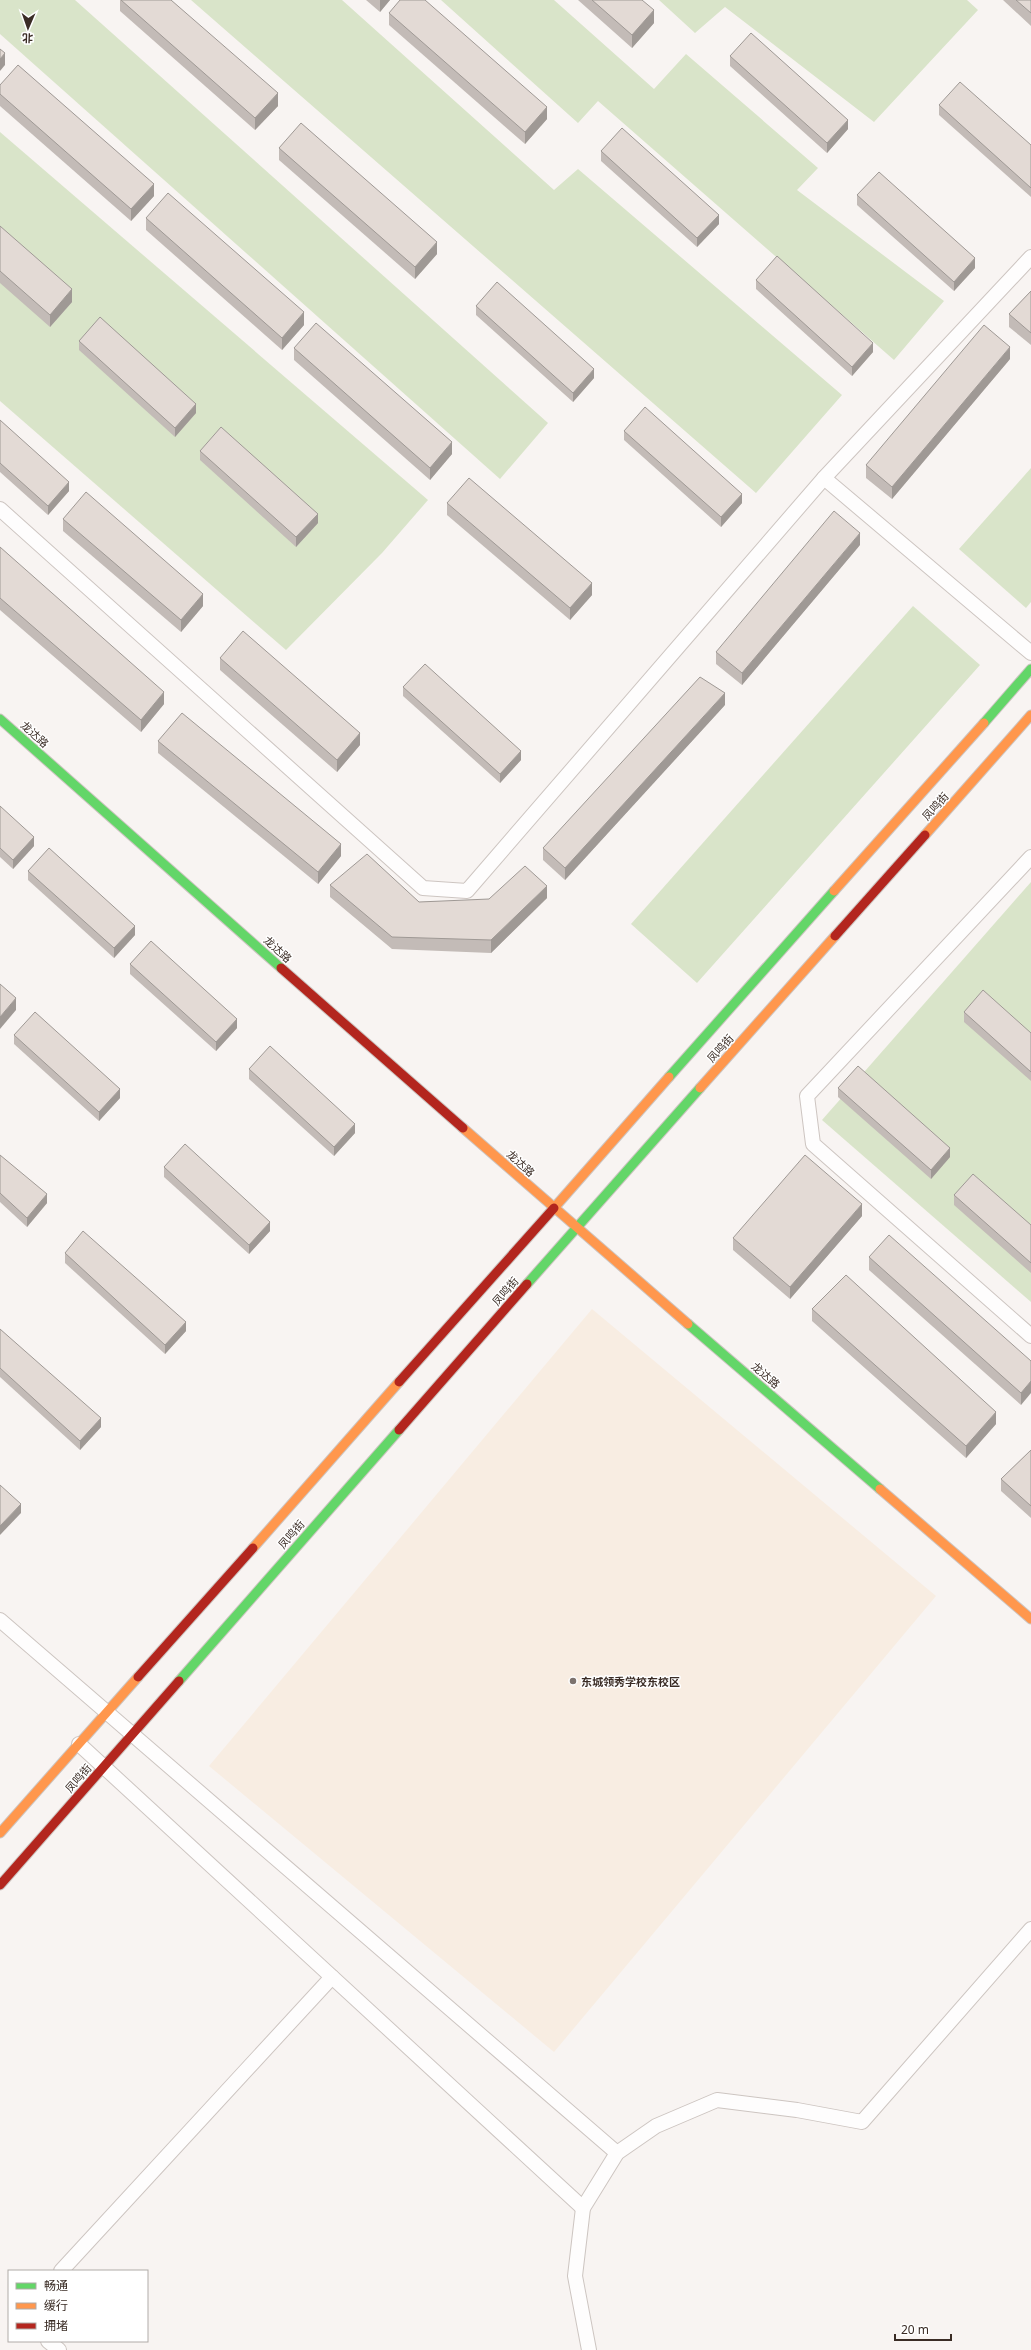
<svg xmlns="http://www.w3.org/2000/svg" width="1031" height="2350" viewBox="0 0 1031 2350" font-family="'Noto Sans','Noto Sans SC',sans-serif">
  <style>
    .education { fill: #f8ede2 }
    .green { fill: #d9e4c9 }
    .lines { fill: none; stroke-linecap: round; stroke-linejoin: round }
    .street-casing { stroke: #cdc5c1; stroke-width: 16 }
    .fast-casing { stroke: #cdc5c1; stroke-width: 11 }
    .slow-casing { stroke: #cdc5c1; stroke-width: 11 }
    .jam-casing { stroke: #cdc5c1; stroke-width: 11 }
    .street { stroke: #fefdfd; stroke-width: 14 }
    .fast { stroke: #63d668; stroke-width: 9 }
    .slow { stroke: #ff974d; stroke-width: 9 }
    .jam { stroke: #b3261e; stroke-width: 9 }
    .wall { fill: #c3bbb7 }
    .shaded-wall { fill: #9f9995 }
    .building { fill: #e3dad5; stroke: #9f9995 }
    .poi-dot { fill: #7c726d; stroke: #fff; stroke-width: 1.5 }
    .labels { text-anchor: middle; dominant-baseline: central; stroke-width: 3; stroke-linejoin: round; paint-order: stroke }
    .street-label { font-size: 11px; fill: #3a2c25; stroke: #fff }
    .poi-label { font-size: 11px; font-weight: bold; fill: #3a2c25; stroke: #fff; text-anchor: start }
  </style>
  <rect width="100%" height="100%" fill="#f8f4f2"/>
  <polygon class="education" points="592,1309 936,1596 554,2052 209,1766"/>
  <g class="green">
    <polygon points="0,0 75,0 548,423 500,479 0,34"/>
    <polygon points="191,0 342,0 554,190 578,169 842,395 756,493"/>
    <polygon points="441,0 554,0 654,89 686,54 818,168 797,190 944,301 894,360 598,101 578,123"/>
    <polygon points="659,0 967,0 978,10 874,122 725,7 695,33"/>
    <polygon points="0,132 428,500 382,553 286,650 0,401"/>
    <polygon points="1031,468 1031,602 1026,608 959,549"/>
    <polygon points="913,606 980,665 697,983 631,924"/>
    <polygon points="1031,882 1031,1302 822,1120"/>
  </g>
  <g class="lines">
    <g class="street-casing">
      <g id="street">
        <polyline points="824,478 1031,257"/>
        <polyline points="0,509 423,888 467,891 824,478 1031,653"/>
        <polyline points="1031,857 807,1096 813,1144 1031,1336"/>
        <polyline points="0,1620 617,2153"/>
        <polyline points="79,1744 583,2208"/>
        <polyline points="61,2271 332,1977"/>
        <polyline points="48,2341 59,2350"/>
        <polyline points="589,2350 575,2276 583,2208 617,2153 656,2126 717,2100 797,2110 862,2122 1031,1929"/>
      </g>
    </g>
    <g class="fast-casing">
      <g id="fast">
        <polyline points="0,719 281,968"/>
        <polyline points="984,723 1031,669"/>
        <polyline points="669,1077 834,891"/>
        <polyline points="527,1284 700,1088"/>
        <polyline points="688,1324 880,1489"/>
        <polyline points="179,1681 399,1430"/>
      </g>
    </g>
    <g class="slow-casing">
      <g id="slow">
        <polyline points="925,835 1031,715"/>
        <polyline points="834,891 984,723"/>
        <polyline points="700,1088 835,936"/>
        <polyline points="463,1128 688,1324"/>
        <polyline points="554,1208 669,1077"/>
        <polyline points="880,1489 1031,1619"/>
        <polyline points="253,1548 399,1382"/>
        <polyline points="0,1833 138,1677"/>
      </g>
    </g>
    <g class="jam-casing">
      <g id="jam">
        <polyline points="835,936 925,835"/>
        <polyline points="281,968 463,1128"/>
        <polyline points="399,1382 554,1208"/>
        <polyline points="399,1430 527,1284"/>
        <polyline points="138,1677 253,1548"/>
        <polyline points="0,1885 179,1681"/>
      </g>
    </g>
    <use href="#street" class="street"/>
    <use href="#fast" class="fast"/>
    <use href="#slow" class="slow"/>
    <use href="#jam" class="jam"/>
  </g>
  <g class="wall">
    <polygon points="120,0 171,0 278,106 255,130 120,11"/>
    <polygon points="366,0 390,0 380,12"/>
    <polygon points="578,0 642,0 654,23 632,48"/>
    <polygon points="1003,0 1031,0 1031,26"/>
    <polygon points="389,13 547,119 525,144 389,25"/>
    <polygon points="730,56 848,129 827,153 730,66"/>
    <polygon points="0,85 154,196 131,221 0,106"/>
    <polygon points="939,105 1031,145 1031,197 939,115"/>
    <polygon points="279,148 437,254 415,279 279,160"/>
    <polygon points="601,151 719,224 697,247 601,161"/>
    <polygon points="857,195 975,268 954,291 857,205"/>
    <polygon points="146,218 304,325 282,350 146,230"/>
    <polygon points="0,226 72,302 50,327 0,283"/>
    <polygon points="756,280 873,352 852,376 756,289"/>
    <polygon points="1031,291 1031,345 1009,327 1009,314"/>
    <polygon points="476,306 594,378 573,402 476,315"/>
    <polygon points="79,341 196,413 175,437 79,350"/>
    <polygon points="294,348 452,454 430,480 294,360"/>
    <polygon points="1010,359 892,499 866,478 866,465"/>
    <polygon points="0,420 69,491 48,515 0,472"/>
    <polygon points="624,431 742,503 721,527 624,440"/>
    <polygon points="200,451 318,523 296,547 200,460"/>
    <polygon points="447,503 592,595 570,620 447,515"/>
    <polygon points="63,519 203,606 181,632 63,531"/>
    <polygon points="860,545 742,685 716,664 716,652"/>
    <polygon points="0,547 164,704 141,732 0,610"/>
    <polygon points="220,658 360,745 337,772 220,670"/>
    <polygon points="403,687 521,760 500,783 403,696"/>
    <polygon points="725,705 565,880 543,860 543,848"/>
    <polygon points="158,741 341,856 318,884 158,753"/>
    <polygon points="0,806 34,846 13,869 0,857"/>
    <polygon points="28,871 135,935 114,958 28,880"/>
    <polygon points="330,885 419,902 547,898 491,953 392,949 330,897"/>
    <polygon points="130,964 237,1028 216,1051 130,974"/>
    <polygon points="964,1012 1031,1033 1031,1081 964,1022"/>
    <polygon points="14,1035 120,1098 99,1121 14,1044"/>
    <polygon points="249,1069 355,1133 334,1156 249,1079"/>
    <polygon points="838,1088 950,1157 931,1179 838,1097"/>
    <polygon points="0,1155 47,1203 27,1227 0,1202"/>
    <polygon points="164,1167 270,1231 249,1254 164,1177"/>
    <polygon points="954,1195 1031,1225 1031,1273 954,1205"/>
    <polygon points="862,1216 790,1299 733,1250 733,1238"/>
    <polygon points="65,1253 186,1331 165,1354 65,1263"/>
    <polygon points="869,1257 1031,1361 1021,1405 869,1270"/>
    <polygon points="812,1309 996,1424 966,1458 812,1321"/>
    <polygon points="0,1329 101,1427 80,1450 0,1377"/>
    <polygon points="1031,1450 1031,1518 1001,1491 1001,1479"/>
  </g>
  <g class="shaded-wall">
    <polygon points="380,0 390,0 380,12"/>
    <polygon points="654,10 654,23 632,48 632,35"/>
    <polygon points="5,53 5,65 0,71 0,59"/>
    <polygon points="278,93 278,106 255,130 255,118"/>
    <polygon points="547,107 547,119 525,144 525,132"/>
    <polygon points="848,120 848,129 827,153 827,143"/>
    <polygon points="154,184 154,196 131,221 131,209"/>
    <polygon points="719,215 719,224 697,247 697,238"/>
    <polygon points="437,242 437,254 415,279 415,267"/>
    <polygon points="975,258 975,268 954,291 954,282"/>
    <polygon points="72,289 72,302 50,327 50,315"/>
    <polygon points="304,312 304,325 282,350 282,338"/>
    <polygon points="873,343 873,352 852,376 852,367"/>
    <polygon points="1010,347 1010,359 892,499 892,487"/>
    <polygon points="594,369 594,378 573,402 573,393"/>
    <polygon points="196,404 196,413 175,437 175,428"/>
    <polygon points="452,442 452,454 430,480 430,468"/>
    <polygon points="69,482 69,491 48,515 48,506"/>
    <polygon points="742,494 742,503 721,527 721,517"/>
    <polygon points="318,514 318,523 296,547 296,537"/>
    <polygon points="860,533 860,545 742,685 742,673"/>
    <polygon points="592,583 592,595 570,620 570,608"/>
    <polygon points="203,594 203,606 181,632 181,620"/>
    <polygon points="164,692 164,704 141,732 141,720"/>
    <polygon points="725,693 725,705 565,880 565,868"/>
    <polygon points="360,733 360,745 337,772 337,760"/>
    <polygon points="521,751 521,760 500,783 500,774"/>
    <polygon points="34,837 34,846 13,869 13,860"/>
    <polygon points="341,844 341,856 318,884 318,872"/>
    <polygon points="547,886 547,898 491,953 491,940"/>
    <polygon points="135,926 135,935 114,958 114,948"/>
    <polygon points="16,998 16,1010 0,1029 0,1017"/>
    <polygon points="237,1019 237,1028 216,1051 216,1042"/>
    <polygon points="120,1089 120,1098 99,1121 99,1112"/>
    <polygon points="355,1124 355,1133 334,1156 334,1147"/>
    <polygon points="950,1148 950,1157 931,1179 931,1170"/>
    <polygon points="47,1194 47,1203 27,1227 27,1218"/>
    <polygon points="862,1204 862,1216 790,1299 790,1287"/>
    <polygon points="270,1222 270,1231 249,1254 249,1245"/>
    <polygon points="186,1322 186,1331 165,1354 165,1345"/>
    <polygon points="1031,1381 1031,1393 1021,1405 1021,1393"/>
    <polygon points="996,1412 996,1424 966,1458 966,1446"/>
    <polygon points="101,1418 101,1427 80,1450 80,1441"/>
    <polygon points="21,1504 21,1513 0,1535 0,1526"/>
  </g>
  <g class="building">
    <polygon points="121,0 171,0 278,93 255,118"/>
    <polygon points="400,0 425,0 547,107 525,132 389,13"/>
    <polygon points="592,0 642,0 654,10 632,35"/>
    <polygon points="1016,0 1031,0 1031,13"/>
    <polygon points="751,33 848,120 827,143 730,56"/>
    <polygon points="0,49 5,53 0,59"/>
    <polygon points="18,65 154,184 131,209 0,94 0,85"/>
    <polygon points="960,82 1031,145 1031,188 939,105"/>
    <polygon points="301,123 437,242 415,267 279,148"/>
    <polygon points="622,128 719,215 697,238 601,151"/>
    <polygon points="879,172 975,258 954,282 857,195"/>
    <polygon points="168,193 304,312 282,338 146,218"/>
    <polygon points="0,226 72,289 50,315 0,271"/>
    <polygon points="777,256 873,343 852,367 756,280"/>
    <polygon points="497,282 594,369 573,393 476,306"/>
    <polygon points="1031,291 1031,333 1009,314"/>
    <polygon points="100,317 196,404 175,428 79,341"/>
    <polygon points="316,323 452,442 430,468 294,348"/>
    <polygon points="984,325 1010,347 892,487 866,465"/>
    <polygon points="645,407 742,494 721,517 624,431"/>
    <polygon points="0,420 69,482 48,506 0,463"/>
    <polygon points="221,427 318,514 296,537 200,451"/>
    <polygon points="469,478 592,583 570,608 447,503"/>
    <polygon points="86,492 203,594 181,620 63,519"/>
    <polygon points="834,511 860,533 742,673 716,652"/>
    <polygon points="0,547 164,692 141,720 0,598"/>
    <polygon points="243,631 360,733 337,760 220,658"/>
    <polygon points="425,664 521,751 500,774 403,687"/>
    <polygon points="700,677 725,693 565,868 543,848"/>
    <polygon points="182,713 341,844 318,872 158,741"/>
    <polygon points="0,806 34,837 13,860 0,848"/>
    <polygon points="49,848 135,926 114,948 28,871"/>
    <polygon points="367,854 419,902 489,899 525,866 547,886 491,940 392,937 330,885"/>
    <polygon points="151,941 237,1019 216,1042 130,964"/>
    <polygon points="0,984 16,998 0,1017"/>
    <polygon points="983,990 1031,1033 1031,1072 964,1012"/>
    <polygon points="35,1012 120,1089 99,1112 14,1035"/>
    <polygon points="270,1046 355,1124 334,1147 249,1069"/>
    <polygon points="858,1066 950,1148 931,1170 838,1088"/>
    <polygon points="185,1144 270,1222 249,1245 164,1167"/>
    <polygon points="0,1155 47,1194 27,1218 0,1193"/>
    <polygon points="805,1155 862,1204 790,1287 733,1238"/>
    <polygon points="973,1174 1031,1225 1031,1263 954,1195"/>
    <polygon points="83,1231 186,1322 165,1345 65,1253"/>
    <polygon points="889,1235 1031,1361 1031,1381 1021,1393 869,1257"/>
    <polygon points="846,1275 996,1412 966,1446 812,1309"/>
    <polygon points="0,1329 101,1418 80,1441 0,1368"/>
    <polygon points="1031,1450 1031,1506 1001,1479"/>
    <polygon points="0,1485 21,1504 0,1526"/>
  </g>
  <circle class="poi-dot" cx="573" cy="1681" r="4"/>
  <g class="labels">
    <g class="street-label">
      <text transform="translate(35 734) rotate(42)">龙达路</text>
      <text transform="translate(935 806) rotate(-48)">凤鸣街</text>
      <text transform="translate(278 949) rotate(42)">龙达路</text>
      <text transform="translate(720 1048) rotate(-48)">凤鸣街</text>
      <text transform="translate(521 1163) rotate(42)">龙达路</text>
      <text transform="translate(505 1291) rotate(-49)">凤鸣街</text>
      <text transform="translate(766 1375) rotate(41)">龙达路</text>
      <text transform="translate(291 1534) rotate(-49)">凤鸣街</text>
      <text transform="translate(78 1778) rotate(-49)">凤鸣街</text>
    </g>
    <g class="poi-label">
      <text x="581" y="1681">东城领秀学校东校区</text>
    </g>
  </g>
  <rect x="8" y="2270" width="140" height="72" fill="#ffffff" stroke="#b0aba8"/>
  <rect x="16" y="2283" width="20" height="6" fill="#63d668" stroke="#b0aba8"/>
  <text x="44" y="2290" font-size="12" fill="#3a2c25">畅通</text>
  <rect x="16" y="2303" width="20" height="6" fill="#ff974d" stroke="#b0aba8"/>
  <text x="44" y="2310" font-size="12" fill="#3a2c25">缓行</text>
  <rect x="16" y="2323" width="20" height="6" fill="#b3261e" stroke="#b0aba8"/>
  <text x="44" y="2330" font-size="12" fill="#3a2c25">拥堵</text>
  <g transform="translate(28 28) rotate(182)" stroke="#ffffff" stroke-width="3" paint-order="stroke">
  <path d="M0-3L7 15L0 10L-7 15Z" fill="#3a2c25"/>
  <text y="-6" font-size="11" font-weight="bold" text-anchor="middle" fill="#3a2c25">北</text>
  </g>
  <path d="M895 2334v6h56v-6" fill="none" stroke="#3a2c25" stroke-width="2"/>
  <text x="901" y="2334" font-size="12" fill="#3a2c25" stroke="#ffffff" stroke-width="3" paint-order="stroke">20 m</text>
</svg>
